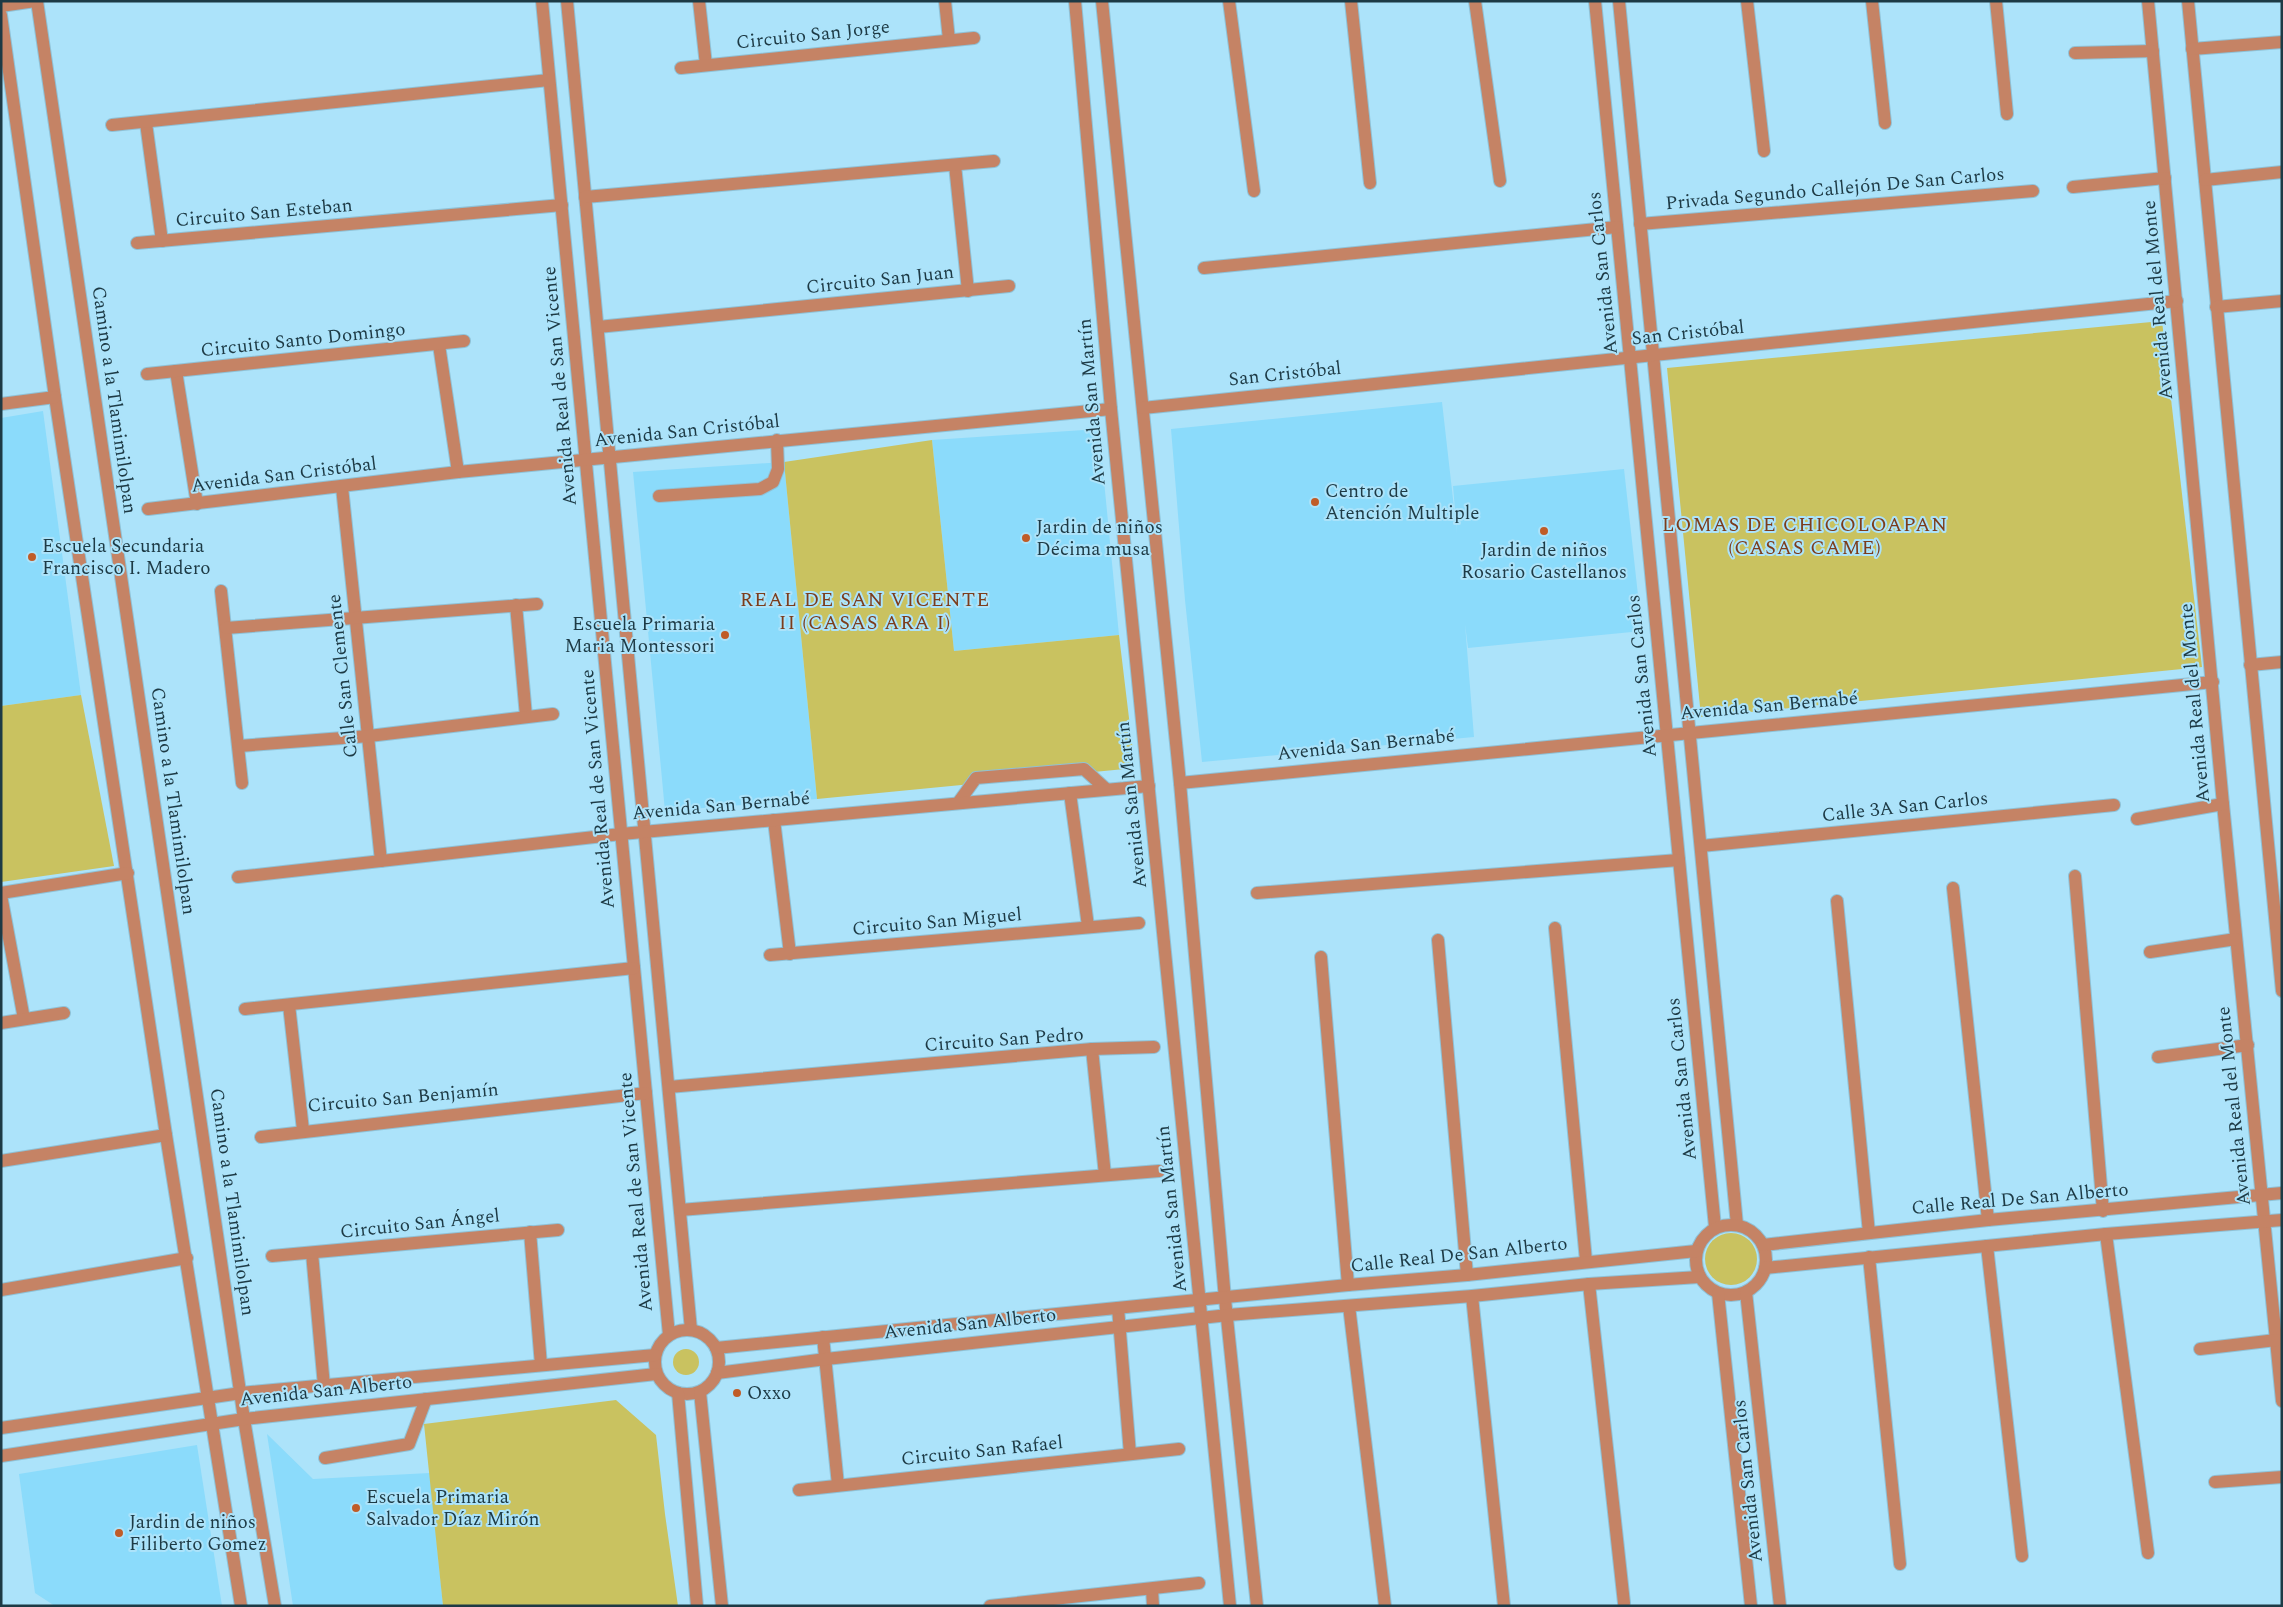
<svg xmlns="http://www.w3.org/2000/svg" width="2283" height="1607" viewBox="0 0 2283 1607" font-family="Spectral,serif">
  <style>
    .built { fill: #8bdbfb }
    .green { fill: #c9c260 }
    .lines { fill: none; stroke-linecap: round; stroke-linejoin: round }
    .minor-casing { stroke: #8fc1d6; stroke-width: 14 }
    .minor { stroke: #c58365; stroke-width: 12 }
    .poi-dot { fill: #c05c27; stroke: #ace3fa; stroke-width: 2 }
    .labels { text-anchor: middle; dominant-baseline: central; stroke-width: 4; stroke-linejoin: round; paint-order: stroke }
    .street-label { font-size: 19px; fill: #1d3a45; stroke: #ace3fa }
    .poi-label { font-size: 19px; fill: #1d3a45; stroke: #ace3fa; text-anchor: start }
    .neighbourhood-label { font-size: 20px; letter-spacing: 1px; fill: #7c3c1b; stroke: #ace3fa }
  </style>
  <rect width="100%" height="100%" fill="#ace3fa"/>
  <g class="built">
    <polygon points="1442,402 1457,534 1453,486 1624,469 1642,631 1468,648 1465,624 1474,737 1202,762 1185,600 1171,429"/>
    <polygon points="43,411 81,695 1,706 1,418"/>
    <polygon points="1099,429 1119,635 954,651 932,440"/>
    <polygon points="784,462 817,799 665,811 633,472"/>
    <polygon points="267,1434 313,1479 430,1473 443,1606 293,1606"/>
    <polygon points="197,1445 222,1606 55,1606 35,1593 19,1474"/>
  </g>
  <g class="green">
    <polygon points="2162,321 2202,667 1701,717 1667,368"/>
    <polygon points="932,440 954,651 1119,635 1135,768 817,799 784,462"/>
    <polygon points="81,695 114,866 1,882 1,706"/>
    <circle cx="1731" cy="1259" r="26"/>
    <circle cx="686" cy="1362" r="13"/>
    <polygon points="616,1400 656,1435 665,1514 678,1606 443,1606 424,1424"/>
  </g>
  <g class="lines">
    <g class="minor-casing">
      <g id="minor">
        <polyline points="37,1 244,1419 275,1606"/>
        <polyline points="542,1 669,1335"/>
        <polyline points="567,1 691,1330"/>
        <polyline points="699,1 706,65"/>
        <polyline points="945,1 949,40"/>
        <polyline points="1075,1 1111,409 1230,1606"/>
        <polyline points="1102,1 1180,783 1225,1299 1257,1606"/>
        <polyline points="1229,1 1254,191"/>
        <polyline points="1351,1 1370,183"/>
        <polyline points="1475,1 1500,181"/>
        <polyline points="1595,1 1715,1227"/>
        <polyline points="1619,1 1737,1225"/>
        <polyline points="1747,1 1764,151"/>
        <polyline points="1872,1 1885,123"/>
        <polyline points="1996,1 2007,114"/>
        <polyline points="2148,1 2223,804 2282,1401"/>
        <polyline points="2188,1 2282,991"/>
        <polyline points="1,6 35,1"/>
        <polyline points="1,15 55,397 166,1135 241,1606"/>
        <polyline points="2192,49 2282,42"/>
        <polyline points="2075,53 2153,51"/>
        <polyline points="681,68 974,38"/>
        <polyline points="146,123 162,241"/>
        <polyline points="112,125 549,80"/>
        <polyline points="955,165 968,291"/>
        <polyline points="2205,180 2282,172"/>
        <polyline points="2073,187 2165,178"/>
        <polyline points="585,197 994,161"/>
        <polyline points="1640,224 2033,191"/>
        <polyline points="137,243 562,205"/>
        <polyline points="1204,268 1617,227"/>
        <polyline points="2216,307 2282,301"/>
        <polyline points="598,327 1009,286"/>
        <polyline points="439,345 458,472"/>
        <polyline points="176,371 197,504"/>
        <polyline points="147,374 464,341"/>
        <polyline points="1,404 55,397"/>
        <polyline points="1143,408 2177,301"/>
        <polyline points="342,487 381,861"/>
        <polyline points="659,496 760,489 773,482 778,469 777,440"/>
        <polyline points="148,509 458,472 1111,409"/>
        <polyline points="221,591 242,783"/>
        <polyline points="516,605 526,716"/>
        <polyline points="226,628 537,604"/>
        <polyline points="2250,665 2282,662"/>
        <polyline points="239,746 369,736 553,714"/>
        <polyline points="1180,783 2213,682"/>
        <polyline points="1070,793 1088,926"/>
        <polyline points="958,803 976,778 1084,769 1106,789"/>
        <polyline points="2137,819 2223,804"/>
        <polyline points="774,820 790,954"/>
        <polyline points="1701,846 2114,805"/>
        <polyline points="2075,876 2103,1211"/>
        <polyline points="238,877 621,834 1149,786"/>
        <polyline points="1953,888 1988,1220"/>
        <polyline points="1,893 128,873"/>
        <polyline points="1257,893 1679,860"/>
        <polyline points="1,895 24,1019"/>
        <polyline points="1837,901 1869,1233"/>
        <polyline points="1555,928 1586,1261"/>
        <polyline points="1438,940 1467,1275"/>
        <polyline points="2150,952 2236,939"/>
        <polyline points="770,955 1139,923"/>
        <polyline points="1321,957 1348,1285"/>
        <polyline points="289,1005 303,1130"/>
        <polyline points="245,1009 634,968"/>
        <polyline points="1,1023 64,1013"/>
        <polyline points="1092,1049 1105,1175"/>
        <polyline points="2158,1057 2248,1045"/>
        <polyline points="669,1087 1092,1049 1154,1047"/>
        <polyline points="261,1137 646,1093"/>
        <polyline points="1,1161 166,1135"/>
        <polyline points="680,1210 1159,1171"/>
        <circle cx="1731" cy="1260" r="35"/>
        <polyline points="530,1232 541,1365"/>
        <polyline points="2106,1234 2148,1553"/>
        <polyline points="1763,1245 1988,1220 2282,1193"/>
        <polyline points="1987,1246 2022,1556"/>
        <polyline points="312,1253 324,1386"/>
        <polyline points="272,1256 558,1230"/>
        <polyline points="1869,1257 1900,1564"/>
        <polyline points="1765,1268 2106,1234 2282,1220"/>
        <polyline points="1589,1284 1624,1603"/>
        <polyline points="1,1290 187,1258"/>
        <polyline points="1746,1292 1780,1606"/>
        <polyline points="1718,1293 1751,1606"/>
        <polyline points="1472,1296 1504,1606"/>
        <polyline points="1349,1306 1385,1606"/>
        <polyline points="1118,1308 1130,1454"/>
        <circle cx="687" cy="1362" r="32"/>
        <polyline points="823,1337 838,1485"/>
        <polyline points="716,1348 1348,1285 1467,1275 1696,1251"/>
        <polyline points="2200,1349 2276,1340"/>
        <polyline points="717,1373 826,1359 1228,1315 1472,1296 1589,1284 1699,1277"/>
        <polyline points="700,1392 722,1606"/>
        <polyline points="678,1393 697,1606"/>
        <polyline points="1,1428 241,1393 655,1355"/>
        <polyline points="1,1456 244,1419 656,1374"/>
        <polyline points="325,1458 409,1444 426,1399"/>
        <polyline points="2215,1482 2282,1477"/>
        <polyline points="799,1490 1179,1449"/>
        <polyline points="1152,1589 1153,1606"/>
        <polyline points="990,1606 1199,1583"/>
      </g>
    </g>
    <use href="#minor" class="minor"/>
  </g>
  <g class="poi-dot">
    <circle cx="1315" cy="502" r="5"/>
    <circle cx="1544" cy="531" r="5"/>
    <circle cx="1026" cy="538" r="5"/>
    <circle cx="32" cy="557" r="5"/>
    <circle cx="725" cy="635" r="5"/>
    <circle cx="737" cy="1393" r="5"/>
    <circle cx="356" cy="1508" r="5"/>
    <circle cx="119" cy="1533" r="5"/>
  </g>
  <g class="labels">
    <g class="street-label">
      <text transform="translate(813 35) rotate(-6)">Circuito San Jorge</text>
      <text transform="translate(1835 189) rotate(-5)">Privada Segundo Callejón De San Carlos</text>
      <text transform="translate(264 213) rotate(-5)">Circuito San Esteban</text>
      <text transform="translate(1603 273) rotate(-96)">Avenida San Carlos</text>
      <text transform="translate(880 280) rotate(-6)">Circuito San Juan</text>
      <text transform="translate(2158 300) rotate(-95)">Avenida Real del Monte</text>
      <text transform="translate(1688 333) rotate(-6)">San Cristóbal</text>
      <text transform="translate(303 340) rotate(-6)">Circuito Santo Domingo</text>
      <text transform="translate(1285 374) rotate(-6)">San Cristóbal</text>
      <text transform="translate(560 386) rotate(-95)">Avenida Real de San Vicente</text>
      <text transform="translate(114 400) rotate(82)">Camino a la Tlamimilolpan</text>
      <text transform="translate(1092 402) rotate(-95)">Avenida San Martín</text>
      <text transform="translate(687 431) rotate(-6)">Avenida San Cristóbal</text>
      <text transform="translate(284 475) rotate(-7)">Avenida San Cristóbal</text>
      <text transform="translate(343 676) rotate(-96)">Calle San Clemente</text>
      <text transform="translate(1642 676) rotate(-96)">Avenida San Carlos</text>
      <text transform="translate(2195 703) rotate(-95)">Avenida Real del Monte</text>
      <text transform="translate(1769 706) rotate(-5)">Avenida San Bernabé</text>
      <text transform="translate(1366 745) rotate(-6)">Avenida San Bernabé</text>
      <text transform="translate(598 789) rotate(-95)">Avenida Real de San Vicente</text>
      <text transform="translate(173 801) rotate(82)">Camino a la Tlamimilolpan</text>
      <text transform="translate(1132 805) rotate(-96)">Avenida San Martín</text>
      <text transform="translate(721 806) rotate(-5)">Avenida San Bernabé</text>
      <text transform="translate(1905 807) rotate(-6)">Calle 3A San Carlos</text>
      <text transform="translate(937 922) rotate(-5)">Circuito San Miguel</text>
      <text transform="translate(1004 1040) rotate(-4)">Circuito San Pedro</text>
      <text transform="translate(1682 1079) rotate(-96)">Avenida San Carlos</text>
      <text transform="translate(403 1098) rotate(-5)">Circuito San Benjamín</text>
      <text transform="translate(2234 1106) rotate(-96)">Avenida Real del Monte</text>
      <text transform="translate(636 1192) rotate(-95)">Avenida Real de San Vicente</text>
      <text transform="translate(2020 1199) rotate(-5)">Calle Real De San Alberto</text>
      <text transform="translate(232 1202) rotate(82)">Camino a la Tlamimilolpan</text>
      <text transform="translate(1172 1209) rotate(-96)">Avenida San Martín</text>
      <text transform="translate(420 1224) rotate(-6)">Circuito San Ángel</text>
      <text transform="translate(1459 1255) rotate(-6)">Calle Real De San Alberto</text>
      <text transform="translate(970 1324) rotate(-6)">Avenida San Alberto</text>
      <text transform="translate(326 1391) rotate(-6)">Avenida San Alberto</text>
      <text transform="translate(982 1451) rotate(-6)">Circuito San Rafael</text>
      <text transform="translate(1748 1481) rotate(-96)">Avenida San Carlos</text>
    </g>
    <g class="poi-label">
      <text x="1325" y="491">Centro de<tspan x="1325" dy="22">Atención Multiple</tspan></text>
      <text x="1036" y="527">Jardin de niños<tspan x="1036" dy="22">Décima musa</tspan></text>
      <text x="42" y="546">Escuela Secundaria<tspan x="42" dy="22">Francisco I. Madero</tspan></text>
      <text x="1544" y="550" text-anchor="middle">Jardin de niños<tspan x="1544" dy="22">Rosario Castellanos</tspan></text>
      <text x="715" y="624" text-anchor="end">Escuela Primaria<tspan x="715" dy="22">Maria Montessori</tspan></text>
      <text x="747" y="1393">Oxxo</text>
      <text x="366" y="1497">Escuela Primaria<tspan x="366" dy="22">Salvador Díaz Mirón</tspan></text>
      <text x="129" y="1522">Jardin de niños<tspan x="129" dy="22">Filiberto Gomez</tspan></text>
    </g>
    <g class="neighbourhood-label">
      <text x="1805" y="525">LOMAS DE CHICOLOAPAN<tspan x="1805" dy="23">(CASAS CAME)</tspan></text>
      <text x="865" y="600">REAL DE SAN VICENTE<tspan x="865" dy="23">II (CASAS ARA I)</tspan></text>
    </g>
  </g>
  <rect width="2283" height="1607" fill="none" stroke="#1d3a45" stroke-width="5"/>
</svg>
